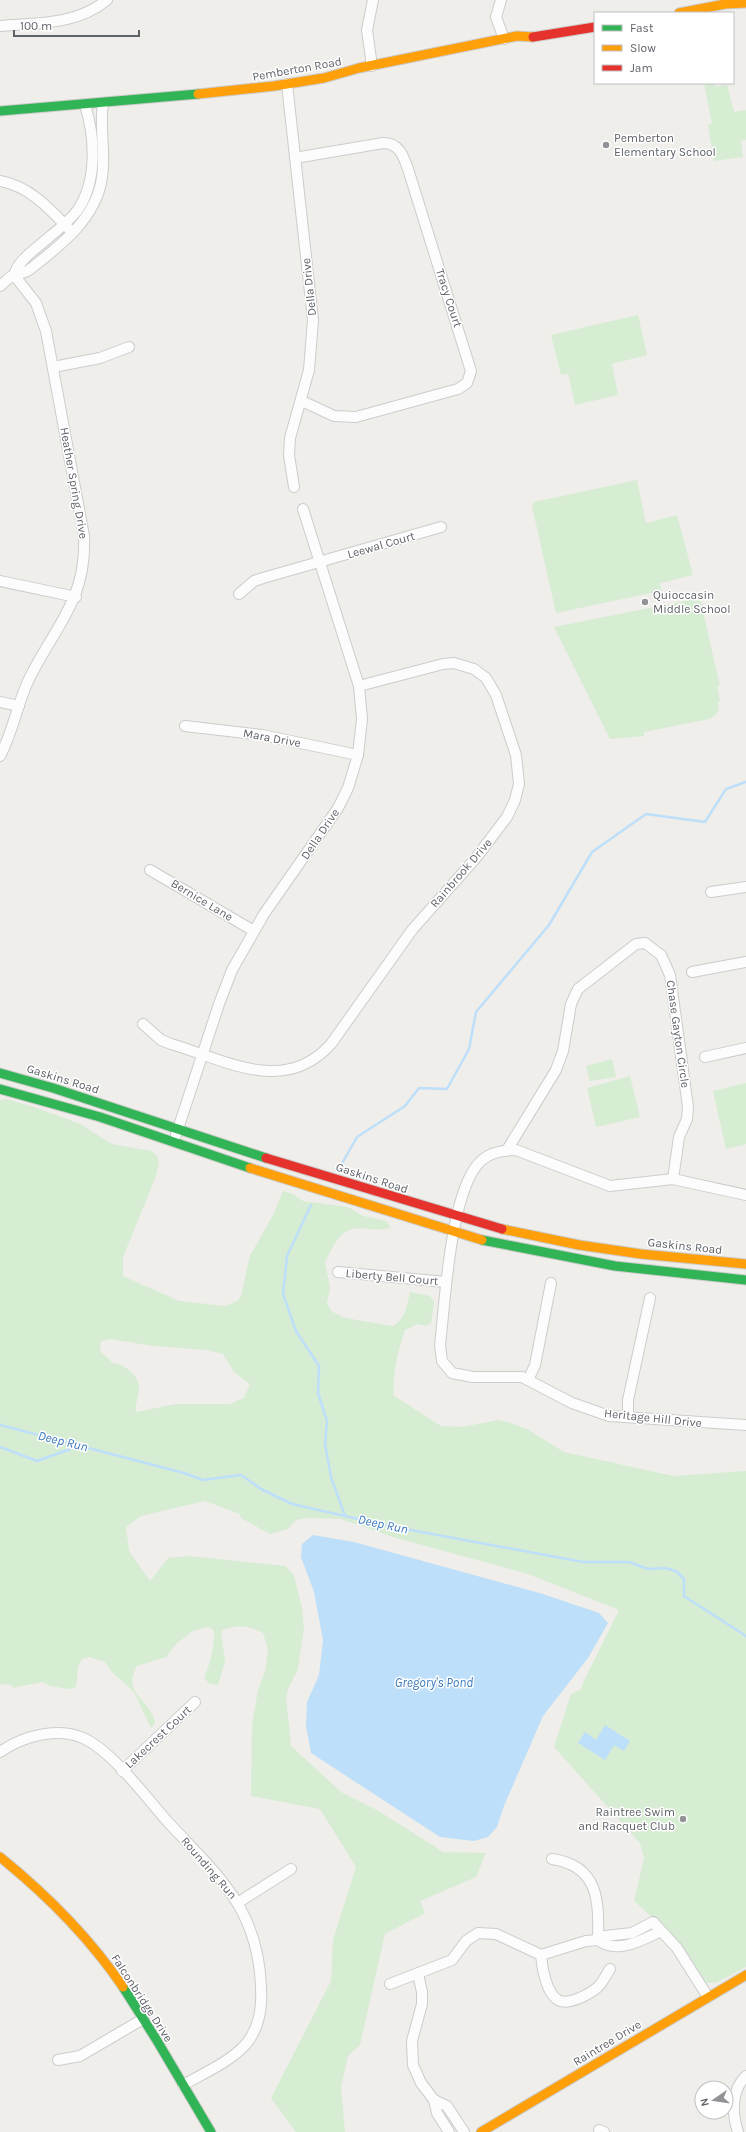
<svg xmlns="http://www.w3.org/2000/svg" width="746" height="2132" viewBox="0 0 746 2132" font-family="Karla,sans-serif">
  <style>
    .green { fill: #d6ecd3; fill-rule: evenodd }
    .water { fill: #bedff9 }
    .lines { fill: none; stroke-linecap: round; stroke-linejoin: round }
    .stream { stroke: #bedff9; stroke-width: 2.5 }
    .street-casing { stroke: #ccc; stroke-width: 12 }
    .fast-casing { stroke: #cbcbca; stroke-width: 11 }
    .slow-casing { stroke: #cbcbca; stroke-width: 11 }
    .jam-casing { stroke: #cbcbca; stroke-width: 11 }
    .street { stroke: #fdfcfc; stroke-width: 10 }
    .fast { stroke: #30b455; stroke-width: 9 }
    .slow { stroke: #ff9f0a; stroke-width: 9 }
    .jam { stroke: #e5322d; stroke-width: 9 }
    .poi-dot { fill: #919396; stroke: #fff; stroke-width: 1.5 }
    .labels { text-anchor: middle; dominant-baseline: central; stroke-width: 3; stroke-linejoin: round; paint-order: stroke }
    .street-label { font-size: 12px; fill: #5e6268; stroke: #fff }
    .poi-label { font-size: 12px; fill: #5e6268; stroke: #fff; text-anchor: start }
    .water-label { font-size: 13px; font-style: italic; fill: #3a79bd; stroke: #fff }
  </style>
  <rect width="100%" height="100%" fill="#efeeea"/>
  <g class="green">
    <polygon points="704,83 715,83 716,87 727,84 734,112 746,110 746,140 741,141 743,157 714,161 708,125 712,124"/>
    <polygon points="638,315 647,355 612,364 618,395 575,405 568,374 576,372 561,375 551,335"/>
    <polygon points="637,480 646,523 677,515 693,575 660,583 661,591 556,613 532,506 534,502"/>
    <path d="M700,598L720,686H717L720,701L718,702C720,711 717,715 709,719L644,732V736L610,739L554,627Z"/>
    <polygon points="612,1059 616,1077 590,1081 586,1066"/>
    <polygon points="630,1076 640,1117 596,1127 587,1088"/>
    <polygon points="746,1083 746,1144 726,1149 713,1091"/>
    <path d="M6,1099L37,1108L80,1124L112,1144L151,1151L157,1156L159,1162L156,1176L123,1257V1276L179,1301L225,1306L237,1301L241,1296L250,1256L274,1213L283,1191L293,1194L303,1201L348,1207L363,1216L386,1221L391,1227C377,1234 359,1223 345,1232C336,1238 330,1253 325,1262L330,1288L327,1303L331,1311L345,1318L393,1326C406,1318 407,1305 410,1292L430,1296L434,1302L431,1323L425,1326L418,1324L405,1330C398,1351 392,1374 394,1396L441,1426L462,1427L498,1420L507,1422L527,1429L564,1452L673,1476L746,1471V1967L716,1983H705L670,1933L634,1901L644,1858L640,1843L554,1747L571,1694L583,1688L581,1687L619,1610L528,1574L396,1538L341,1519L309,1518L296,1520L288,1529L270,1534L241,1518L240,1514L205,1501L141,1516L126,1527L129,1551L150,1581L168,1558L188,1556L285,1566L294,1575L302,1608L304,1628L298,1669L288,1689L286,1699L291,1746L341,1792L377,1810L443,1852L486,1853L476,1877L420,1901L425,1913L385,1934L360,2045L348,2056L341,2087L345,2132H296L271,2098L331,1981L333,1940L356,1867L320,1809L251,1796L252,1725L258,1690L265,1672L268,1649L263,1633C245,1625 240,1624 221,1631L225,1662L218,1685L210,1684L204,1678C210,1664 215,1646 214,1630L208,1627L193,1631L176,1644L166,1657L137,1666C120,1694 153,1701 155,1723L151,1728L134,1692L111,1671L105,1662L89,1657L82,1659L78,1667L76,1687L69,1689L50,1686L42,1682L13,1688L11,1685L0,1684V1100ZM111,1339L153,1346L207,1350L223,1354L234,1372L250,1384L244,1398L230,1404H177L136,1412C135,1404 138,1399 139,1390C141,1377 125,1364 113,1363L100,1351L101,1341Z"/>
  </g>
  <g class="water">
    <polygon points="313,1535 354,1542 543,1594 599,1613 608,1623 588,1658 543,1716 504,1806 497,1827 488,1837 474,1841 440,1837 311,1753 306,1726 307,1702 319,1675 323,1640 314,1592 301,1557 302,1544"/>
    <polygon points="605,1725 630,1741 624,1751 614,1745 605,1760 578,1743 585,1732 596,1740"/>
  </g>
  <g class="lines">
    <g class="stream">
      <polyline points="340,1167 357,1137 405,1106 419,1088 447,1089 469,1049 476,1012 549,925 592,852 646,814 705,822 726,789 746,782"/>
      <polyline points="311,1205 287,1256 283,1294 296,1331 319,1366 318,1393 327,1421 325,1444 331,1477 345,1516"/>
      <polyline points="0,1425 184,1473 203,1480 241,1475 261,1489 292,1504 389,1526 583,1562 629,1562 648,1569 665,1568 676,1571 684,1579 684,1596 746,1636"/>
      <polyline points="0,1447 37,1461 79,1446"/>
    </g>
    <g class="street-casing">
      <g id="street">
        <polyline points="501,0 496,17 504,39"/>
        <path d="M0,26C38,23 76,25 107,0"/>
        <polyline points="372,66 367,30 373,0"/>
        <polyline points="287,84 313,320 309,370 290,438 289,455 294,487"/>
        <path d="M295,158L383,143C399,143 403,155 408,169L471,371L467,383L458,389L356,417L334,416L302,401"/>
        <path d="M0,181C29,186 49,208 68,228"/>
        <path d="M14,275C19,259 35,250 48,238C58,230 69,221 77,211C98,181 95,137 85,105"/>
        <path d="M0,286C4,283 9,277 14,275C19,273 25,273 29,270C60,246 97,218 102,177C106,152 99,128 103,103"/>
        <polyline points="53,367 100,358 129,347"/>
        <polyline points="0,581 76,597"/>
        <polyline points="239,594 254,581 263,578 441,527"/>
        <polyline points="0,702 19,706"/>
        <polyline points="185,726 262,735 358,755"/>
        <path d="M0,756C13,732 17,704 29,679C55,626 87,600 84,536L46,331L36,303L14,275"/>
        <polyline points="150,870 254,931"/>
        <polyline points="711,892 746,887"/>
        <polyline points="692,972 746,962"/>
        <path d="M143,1024L161,1040L171,1044C226,1060 284,1096 331,1044L412,930L475,859L507,817L515,800L519,784L516,755L496,695L486,678L474,669L454,663L443,664L359,686"/>
        <polyline points="705,1057 746,1048"/>
        <polyline points="176,1135 219,1004 232,970 264,914 338,808 348,788 358,755 362,719 359,686 303,509"/>
        <polyline points="507,1150 556,1070 563,1051 571,1004 578,989 636,944 645,943 661,955 670,975 688,1107 687,1119 679,1137 673,1179"/>
        <path d="M746,1195L673,1179L610,1186L516,1150C505,1150 491,1152 482,1160C450,1187 445,1304 440,1345L442,1361L452,1373L473,1377H522L572,1403L609,1416L746,1425"/>
        <polyline points="338,1272 446,1282"/>
        <polyline points="528,1380 535,1365 551,1283"/>
        <polyline points="628,1417 628,1400 650,1298"/>
        <path d="M0,1752C23,1736 56,1727 83,1738C111,1750 146,1797 167,1821C217,1875 258,1907 261,1987C262,2007 260,2027 246,2044C230,2062 204,2073 183,2085"/>
        <polyline points="122,1771 195,1702"/>
        <path d="M552,1859C599,1866 599,1901 598,1940"/>
        <polyline points="239,1902 291,1869"/>
        <path d="M598,1940C616,1955 643,1940 661,1931"/>
        <path d="M541,1955C542,1967 546,1993 558,2000C568,2006 590,1994 598,1987C603,1982 606,1975 610,1969"/>
        <polyline points="418,1974 422,1992 422,2004 412,2041 413,2065 421,2083 434,2100 437,2113 449,2132"/>
        <polyline points="390,1984 452,1960 466,1941 478,1933 496,1934 541,1955 586,1941 598,1940 605,1936 632,1933 653,1922 677,1948 708,1997"/>
        <polyline points="58,2060 80,2056 143,2019"/>
        <polyline points="434,2100 447,2106 464,2132"/>
        <polyline points="599,2130 604,2132"/>
        <path d="M738,2132C732,2114 731,2090 746,2076"/>
      </g>
    </g>
    <g class="fast-casing">
      <g id="fast">
        <polyline points="0,111 198,94"/>
        <polyline points="0,1073 53,1088 266,1158"/>
        <polyline points="0,1089 100,1117 250,1168"/>
        <polyline points="482,1240 615,1266 746,1280"/>
        <polyline points="123,1987 156,2039 211,2132"/>
      </g>
    </g>
    <g class="slow-casing">
      <g id="slow">
        <polyline points="679,13 725,4 746,3"/>
        <polyline points="198,94 274,86 324,78 359,68 517,36 533,37"/>
        <polyline points="250,1168 482,1240"/>
        <polyline points="502,1229 579,1245 641,1254 746,1264"/>
        <path d="M0,1857C47,1895 89,1937 123,1987"/>
        <polyline points="481,2132 746,1975"/>
      </g>
    </g>
    <g class="jam-casing">
      <g id="jam">
        <polyline points="533,37 595,27"/>
        <polyline points="266,1158 502,1229"/>
      </g>
    </g>
    <use href="#street" class="street"/>
    <use href="#fast" class="fast"/>
    <use href="#slow" class="slow"/>
    <use href="#jam" class="jam"/>
  </g>
  <g class="poi-dot">
    <circle cx="606" cy="145" r="4"/>
    <circle cx="645" cy="602" r="4"/>
    <circle cx="683" cy="1819" r="4"/>
  </g>
  <g class="labels">
    <g class="street-label">
      <text transform="translate(297 69) rotate(-10)">Pemberton Road</text>
      <text transform="translate(309 287) rotate(-96)">Della Drive</text>
      <text transform="translate(449 298) rotate(72)">Tracy Court</text>
      <text transform="translate(74 483) rotate(80)">Heather Spring Drive</text>
      <text transform="translate(381 545) rotate(-16)">Leewal Court</text>
      <text transform="translate(272 738) rotate(10)">Mara Drive</text>
      <text transform="translate(320 834) rotate(-56)">Della Drive</text>
      <text transform="translate(461 873) rotate(-49)">Rainbrook Drive</text>
      <text transform="translate(202 900) rotate(31)">Bernice Lane</text>
      <text transform="translate(678 1034) rotate(82)">Chase Gayton Circle</text>
      <text transform="translate(63 1079) rotate(17)">Gaskins Road</text>
      <text transform="translate(372 1178) rotate(18)">Gaskins Road</text>
      <text transform="translate(685 1246) rotate(6)">Gaskins Road</text>
      <text transform="translate(392 1277) rotate(5)">Liberty Bell Court</text>
      <text transform="translate(653 1418) rotate(6)">Heritage Hill Drive</text>
      <text transform="translate(158 1737) rotate(-43)">Lakecrest Court</text>
      <text transform="translate(209 1868) rotate(49)">Rounding Run</text>
      <text transform="translate(142 1998) rotate(57)">Falconbridge Drive</text>
      <text transform="translate(607 2043) rotate(-31)">Raintree Drive</text>
    </g>
    <g class="poi-label">
      <text x="614" y="138">Pemberton<tspan x="614" dy="14">Elementary School</tspan></text>
      <text x="653" y="595">Quioccasin<tspan x="653" dy="14">Middle School</tspan></text>
      <text x="675" y="1812" text-anchor="end">Raintree Swim<tspan x="675" dy="14">and Racquet Club</tspan></text>
    </g>
    <g class="water-label">
      <text transform="translate(63 1441) rotate(14)">Deep Run</text>
      <text transform="translate(383 1524) rotate(12)">Deep Run</text>
      <text x="434" y="1682">Gregory's Pond</text>
    </g>
  </g>
  <rect x="594" y="12" width="140" height="72" fill="#ffffff" stroke="#bfc0c3"/>
  <rect x="602" y="25" width="20" height="6" fill="#30b455" stroke="#bfc0c3"/>
  <text x="630" y="32" font-size="12" fill="#5e6268">Fast</text>
  <rect x="602" y="45" width="20" height="6" fill="#ff9f0a" stroke="#bfc0c3"/>
  <text x="630" y="52" font-size="12" fill="#5e6268">Slow</text>
  <rect x="602" y="65" width="20" height="6" fill="#e5322d" stroke="#bfc0c3"/>
  <text x="630" y="72" font-size="12" fill="#5e6268">Jam</text>
  <g transform="translate(714 2100) rotate(257)"><circle r="19" fill="#ffffff" stroke="#bfc0c3"/>
  <path d="M0-3L7 15L0 10L-7 15Z" fill="#919396"/>
  <text y="-6" font-size="11" font-weight="bold" text-anchor="middle" fill="#5e6268">N</text>
  </g>
  <path d="M14 30v6h125v-6" fill="none" stroke="#5e6268" stroke-width="2"/>
  <text x="20" y="30" font-size="12" fill="#5e6268" stroke="#ffffff" stroke-width="3" paint-order="stroke">100 m</text>
</svg>
